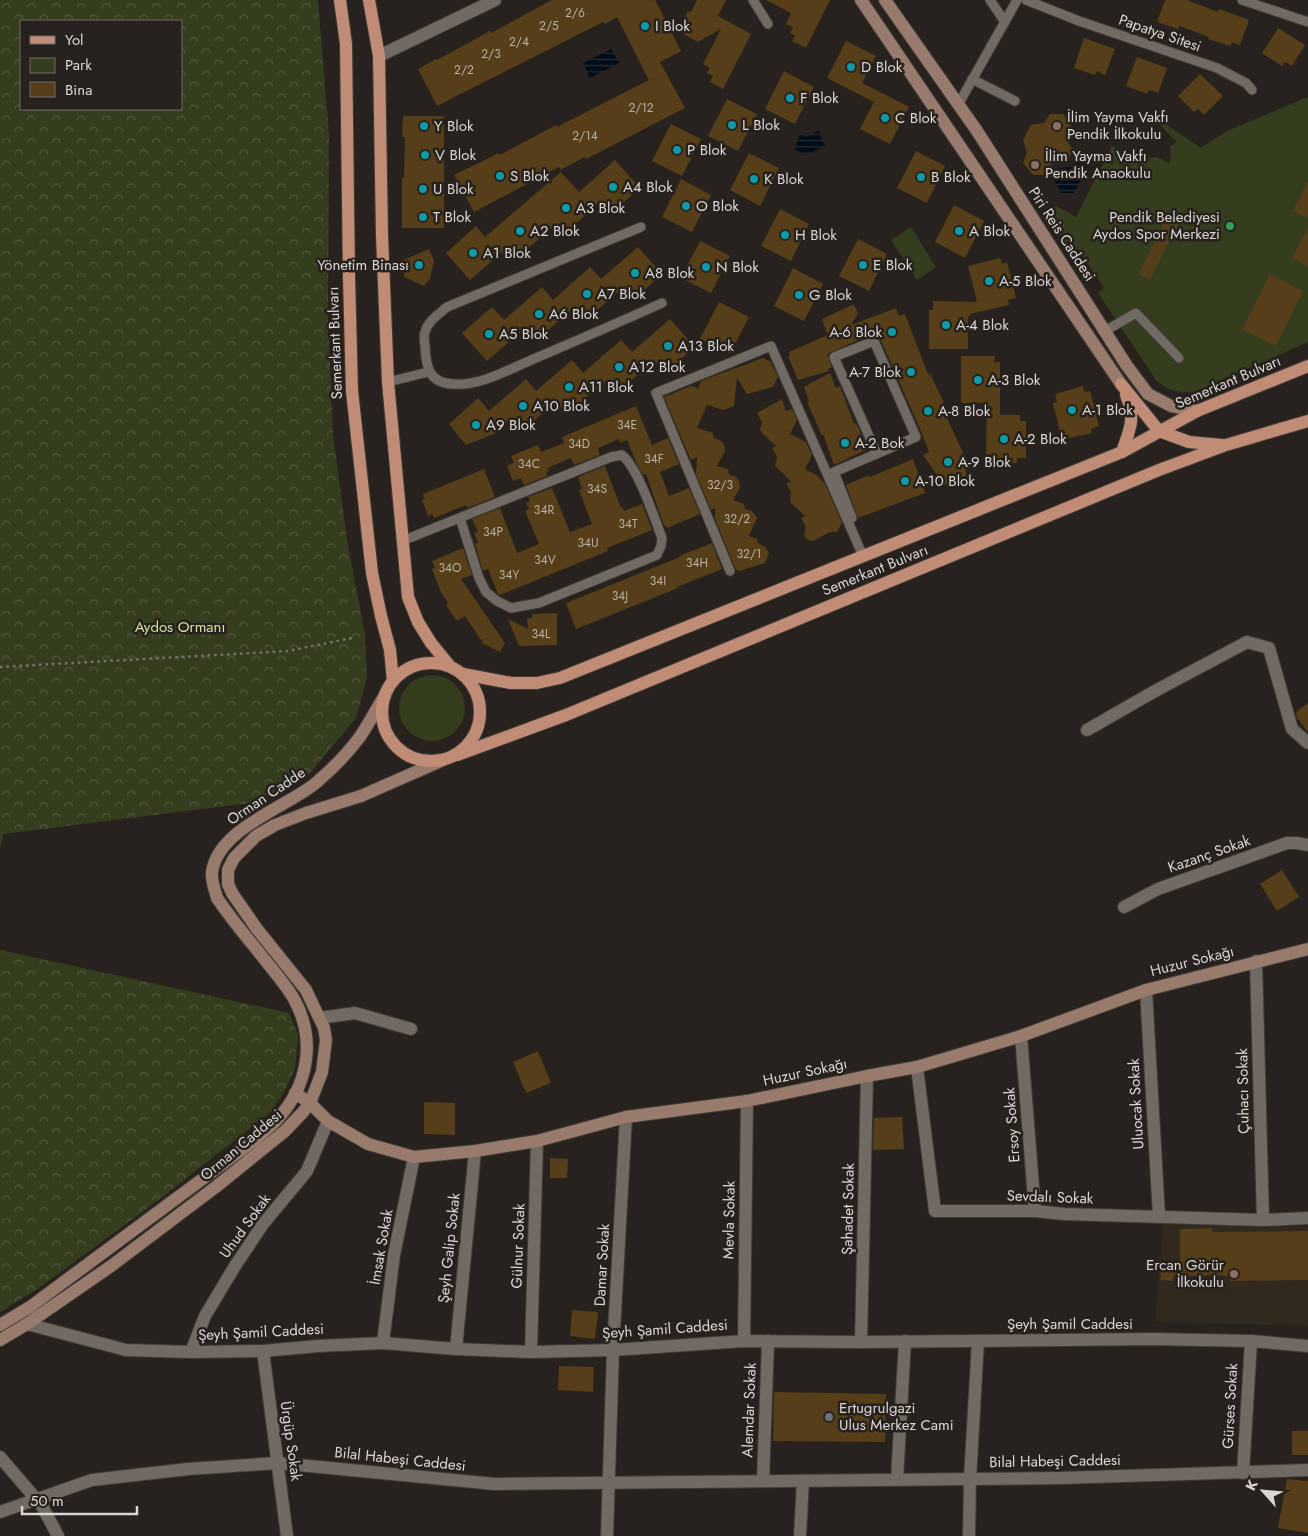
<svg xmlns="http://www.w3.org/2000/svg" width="1308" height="1536" viewBox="0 0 1308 1536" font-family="Jost,sans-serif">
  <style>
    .built { fill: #31281e }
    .green { fill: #353d1f }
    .forest { fill: url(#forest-crowns); fill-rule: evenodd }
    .water { fill: url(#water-rules) }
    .building { fill: #563e19 }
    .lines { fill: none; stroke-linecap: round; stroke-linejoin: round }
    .lane-casing { stroke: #403c38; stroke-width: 11 }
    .street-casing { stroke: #403c38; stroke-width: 14 }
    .secondary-casing { stroke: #403c38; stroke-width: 14 }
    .primary-casing { stroke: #403c38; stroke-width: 14 }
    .path { stroke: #787470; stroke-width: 2.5; stroke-dasharray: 2.5 4; stroke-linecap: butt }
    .lane { stroke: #716a64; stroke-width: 9 }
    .street { stroke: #716a64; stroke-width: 12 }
    .secondary { stroke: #997b6d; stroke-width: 12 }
    .primary { stroke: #c18c75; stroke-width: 12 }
    .culture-dot { fill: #0f9aa8; stroke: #27221d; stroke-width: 2 }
    .education-dot { fill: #8d6e63; stroke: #27221d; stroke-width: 2 }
    .leisure-dot { fill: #2e9e5b; stroke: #27221d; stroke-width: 2 }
    .worship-dot { fill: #6b7280; stroke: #27221d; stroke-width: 2 }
    .labels { text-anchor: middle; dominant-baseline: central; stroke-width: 5; stroke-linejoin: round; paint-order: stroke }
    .number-label { font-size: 12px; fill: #b9b1a4 }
    .poi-label { font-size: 15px; fill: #dad7d3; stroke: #27221d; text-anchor: start }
    .street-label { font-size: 15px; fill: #dad7d3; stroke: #27221d }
    .park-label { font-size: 15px; fill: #cfe39e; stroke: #27221d }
  </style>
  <defs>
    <pattern id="forest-crowns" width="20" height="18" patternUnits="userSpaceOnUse" patternTransform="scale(1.25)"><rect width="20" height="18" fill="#353d1f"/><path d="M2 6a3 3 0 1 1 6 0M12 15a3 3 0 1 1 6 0" fill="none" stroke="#52583f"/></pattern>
    <pattern id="water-rules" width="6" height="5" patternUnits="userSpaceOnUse" patternTransform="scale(1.25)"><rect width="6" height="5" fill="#000c17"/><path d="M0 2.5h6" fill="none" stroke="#252f38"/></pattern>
  </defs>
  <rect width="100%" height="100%" fill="#27221d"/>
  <polygon class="built" points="1163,1223 1308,1227 1308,1326 1155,1322"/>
  <g class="green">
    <path d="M1308,97V342L1194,392C1177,393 1168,391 1156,380L1098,293L1104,288L1078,249L1071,253L1045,213L1056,206L1076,217L1112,146L1146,163L1149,158L1156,157L1169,163L1171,158L1170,147L1177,141C1169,137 1166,129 1159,124L1160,120L1201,148L1227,131Z"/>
    <polygon points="911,227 936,267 917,280 891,240"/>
    <circle cx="432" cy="708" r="33"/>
  </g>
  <g class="forest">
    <path d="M0,0H318L329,135L328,319L333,434L347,540L365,634L367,678L356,718L311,772L258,802L3,834L0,850ZM181,21V109H21V21Z"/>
    <polygon points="0,950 289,1013 298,1034 295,1068 285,1091 270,1113 161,1198 39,1288 0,1312"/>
  </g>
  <g class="water">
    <polygon points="611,49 619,63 590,78 583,63"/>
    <polygon points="818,131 825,146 806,155 794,149 800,134 806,137"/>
    <polygon points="1078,155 1090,161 1074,193 1061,193 1054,179 1059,168 1072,167"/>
  </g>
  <g class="building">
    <polygon points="552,0 655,0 681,51 660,62 685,108 586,159 585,157 560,170 559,167 474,212 454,175 499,153 500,155 556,125 557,127 649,80 617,17 605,24 603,22 437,106 418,69 436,59 437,60 490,31 491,33"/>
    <polygon points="697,0 726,0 718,16 751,34 723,89 710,82 713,76 707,73 710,68 703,64 721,29 698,42 678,31 688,11 691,12"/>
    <polygon points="766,0 830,0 806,48 792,41 795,36 790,33 793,27 786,24 791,13"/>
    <polygon points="1165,0 1187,0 1218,12 1219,9 1249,20 1240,45 1232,42 1230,46 1208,39 1209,37 1180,26 1178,29 1157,22"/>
    <polygon points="1278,28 1305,45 1292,66 1285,62 1282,66 1262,53"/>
    <polygon points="1084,38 1115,49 1105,75 1097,71 1095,75 1074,68"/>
    <polygon points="846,41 876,56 862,83 909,107 890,144 860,129 874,102 827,78"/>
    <polygon points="1137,57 1167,68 1158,93 1149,90 1147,94 1126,86"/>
    <polygon points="784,71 814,87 795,124 765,109"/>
    <polygon points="1200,74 1223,96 1204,115 1198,109 1194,112 1178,96"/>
    <polygon points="727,99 757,114 738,151 708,136"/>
    <polygon points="1050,114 1063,114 1071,125 1065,138 1073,149 1067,162 1053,162 1046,175 1033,175 1023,163 1027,153 1023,140 1031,125 1044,123"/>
    <polygon points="403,116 444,116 444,228 402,228 402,178 404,178 405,137 402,137"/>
    <polygon points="671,124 701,139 682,176 652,161"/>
    <polygon points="916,151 945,166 927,203 897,188"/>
    <polygon points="749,153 779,168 760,206 730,190"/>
    <polygon points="615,160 640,188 610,214 600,202 563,235 555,225 517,258 508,247 470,280 446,253 476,226 485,237 561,172 579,192"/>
    <polygon points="681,179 711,195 692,232 662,217"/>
    <polygon points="1308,181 1308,218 1293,211"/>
    <polygon points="954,205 984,221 965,258 935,242"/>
    <polygon points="780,209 809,224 791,261 761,246"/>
    <polygon points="1166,218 1178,224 1150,280 1139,274"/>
    <polygon points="1308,227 1308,267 1292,258"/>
    <polygon points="858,239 887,254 869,291 839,276"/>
    <polygon points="700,241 730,256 711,293 681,278"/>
    <polygon points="638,247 662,274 633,300 622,288 585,321 573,308 536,341 525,328 487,361 462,333 492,307 504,320 542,287 553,300 590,267 601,279"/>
    <polygon points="429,249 434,261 430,279 424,286 404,277 404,260"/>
    <polygon points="1000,258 1002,264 1007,262 1016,298 1008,300 1009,305 970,314 970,317 968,316 968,349 929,349 929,310 933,310 933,301 977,302 968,266"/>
    <polygon points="793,268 823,284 804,321 774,306"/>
    <polygon points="1270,274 1303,291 1276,346 1242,329"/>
    <polygon points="719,302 749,317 730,354 700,339"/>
    <polygon points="854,304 858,313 851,325 896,308 899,316 905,314 929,377 929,372 950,415 947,418 970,468 965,470 967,475 944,485 923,455 929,452 920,429 880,338 874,333 829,353 827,355 832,367 828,369 829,371 798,380 788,356 790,356 789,352 830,334 827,333 822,319"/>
    <polygon points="670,319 695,347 665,373 654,360 616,394 605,381 567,414 556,401 520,433 509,420 494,434 466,445 449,424 478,398 489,411 526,379 536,391 572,360 583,373 621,340 632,352"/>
    <polygon points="961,356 995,356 994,362 1000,362 1000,415 1020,415 1020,421 1026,421 1026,458 1017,458 1017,463 986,462 987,403 961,403"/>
    <polygon points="763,358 771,362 778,377 773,387 747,394 737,378 734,406 723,410 707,405 697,428 713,433 714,438 721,441 724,445 725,448 725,451 717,466 728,469 729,474 736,477 739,481 740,488 733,500 744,504 745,509 752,511 757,518 749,536 757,539 758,543 765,547 769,553 765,563 739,571 736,570 715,519 715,508 711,510 696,474 697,457 691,460 664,397 691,386 698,388 701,381"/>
    <polygon points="830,373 836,388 840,386 854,424 856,423 860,431 866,450 834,465 823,434 822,436 807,402 809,401 804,387"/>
    <polygon points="1083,386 1084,392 1090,391 1099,426 1091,429 1092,433 1066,439 1064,431 1060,432 1053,403 1057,402 1055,394"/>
    <polygon points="782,399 786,411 792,409 797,420 790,434 806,442 812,455 805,469 818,476 825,484 842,523 837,532 830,532 813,541 808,540 804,535 806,527 801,518 805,516 791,503 790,500 791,492 786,484 791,481 775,466 777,457 772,448 776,446 762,433 760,430 762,422 757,413"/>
    <polygon points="636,406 652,445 668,438 679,464 660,472 669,496 689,488 700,514 667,528 665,525 664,525 646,474 643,475 636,462 627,440 620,443 619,439 598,448 600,455 574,465 571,458 547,468 549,471 546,473 547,476 524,485 521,478 513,481 507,466 514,463 511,456 538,445 541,452 564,443 562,437"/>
    <polygon points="913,459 925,493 858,518 846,485 869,475 870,477"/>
    <polygon points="605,466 621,508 623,508 624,511 642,504 652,530 607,548 608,551 500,595 498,594 488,569 483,571 475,544 478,542 474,533 478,532 472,519 500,508 517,553 539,544 525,511 529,509 526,503 530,501 528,497 552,488 570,532 592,524 579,490 582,489 578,477"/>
    <polygon points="484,469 495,497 467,508 466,505 434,518 432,514 428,516 422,500 425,499 423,494"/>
    <polygon points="712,543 722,569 677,587 678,588 576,629 566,603 680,557 679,556"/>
    <polygon points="463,548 472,575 461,579 505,643 500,652 482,643 483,640 480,639 465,616 457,621 446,605 448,603 441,592 432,569 435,568 432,561"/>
    <polygon points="557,613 557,645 519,646 508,619 528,629 527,618 532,618 532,614"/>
    <polygon points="1308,703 1308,732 1297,718 1296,712"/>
    <polygon points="1282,870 1299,897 1277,911 1260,884"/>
    <polygon points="538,1051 551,1083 526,1093 513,1062"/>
    <polygon points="424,1102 455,1103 455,1135 424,1134"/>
    <polygon points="902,1117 904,1149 873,1150 874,1118"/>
    <polygon points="550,1158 568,1159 567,1178 550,1178"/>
    <polygon points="1212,1228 1212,1232 1308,1231 1308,1280 1231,1281 1230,1276 1215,1275 1173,1276 1173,1281 1160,1280 1162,1262 1180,1263 1180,1229"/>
    <polygon points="572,1310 598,1312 595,1339 570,1336"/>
    <polygon points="559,1366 594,1367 593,1392 558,1390"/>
    <polygon points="774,1392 886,1394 885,1442 773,1441"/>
    <rect x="1292" y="1431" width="16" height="24"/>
    <polygon points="1287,1479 1308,1481 1308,1533 1278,1528"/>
  </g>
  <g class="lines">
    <g class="lane-casing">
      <g id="lane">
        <polyline points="753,0 768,24"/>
        <polyline points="990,0 1005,22"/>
        <polyline points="1026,0 1079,21 1217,68 1246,83 1252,90"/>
        <polyline points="1242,0 1308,22"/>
        <polyline points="972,79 1015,101"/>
        <polyline points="958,105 1017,0"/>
        <path d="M641,227L447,307C439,314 428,321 425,332C423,336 425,343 425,347C426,367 429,383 453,384C479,386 506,371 529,361C573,342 618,323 662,303"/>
        <polyline points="1105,331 1136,313 1179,358"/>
        <polyline points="388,382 428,372"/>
        <polyline points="852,518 834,472 916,437 874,341 834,357 877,454"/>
        <path d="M402,541L611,457L622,455C638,468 654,517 662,538L661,546L657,555L539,603L511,608L497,601L486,592L479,578L460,518"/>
        <polyline points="730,571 656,393 771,346 863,556"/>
      </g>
    </g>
    <g class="street-casing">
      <g id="street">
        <polyline points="379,56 495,0"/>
        <polyline points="1087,730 1155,691 1247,642 1269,648 1292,729 1308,743"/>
        <polyline points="1124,907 1158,889 1287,843 1297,843 1308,845"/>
        <polyline points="1256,961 1263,1220"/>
        <polyline points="1146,990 1159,1216"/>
        <polyline points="320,1018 355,1013 411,1029"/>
        <polyline points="1021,1036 1035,1211"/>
        <polyline points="917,1067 935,1211 1035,1211 1064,1214 1263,1220 1308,1218"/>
        <polyline points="27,1324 126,1350 191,1352 263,1351 318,1346 383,1343 456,1349 531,1352 613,1350 744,1341 861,1342 1153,1339 1251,1341 1308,1346"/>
        <polyline points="744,1341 747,1101"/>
        <polyline points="861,1342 867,1076"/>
        <polyline points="383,1343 394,1255 414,1157"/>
        <polyline points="456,1349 475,1151"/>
        <polyline points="263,1351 287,1536"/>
        <polyline points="191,1352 205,1316 235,1266 263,1224 307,1171 328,1121"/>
        <polyline points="531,1352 537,1141"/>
        <polyline points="0,1457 42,1506 58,1536"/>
        <polyline points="1243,1473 1251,1341"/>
        <polyline points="897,1479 905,1341"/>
        <polyline points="763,1481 768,1341"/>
        <polyline points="0,1512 92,1480 188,1469 278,1463 495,1484 1061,1478 1308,1470"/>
        <polyline points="607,1536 613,1350 626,1117"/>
        <polyline points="800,1536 803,1481"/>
        <polyline points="969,1536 970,1479 978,1341"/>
      </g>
    </g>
    <g class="secondary-casing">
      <g id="secondary">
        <polyline points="861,0 1121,384"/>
        <polyline points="885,0 977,131 1127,366 1148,394 1171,406 1197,411"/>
        <polyline points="295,1093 310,1103 328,1121 368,1144 414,1157 475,1151 537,1141 626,1117 747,1101 867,1076 917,1067 1021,1036 1146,990 1308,949"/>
        <path d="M0,1325L30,1307L255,1140C261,1134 269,1128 275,1122C308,1087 317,1041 294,999C287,987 278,976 269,965C252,943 233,922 217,898C215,890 211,881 212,872C218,828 288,807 317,782C332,769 347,754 359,738C369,724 376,709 385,695"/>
        <polyline points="0,1340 27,1324 111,1266 217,1186 285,1131 303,1112 310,1103 322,1072 326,1040 324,1028 306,990 257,929 232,893 228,884 228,870 234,858 256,836 275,825 306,813 361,796 443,760"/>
      </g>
    </g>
    <g class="primary-casing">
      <g id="primary">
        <polyline points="340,0 346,44 349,277 352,391 372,573 381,616 390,650 393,681"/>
        <polyline points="369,0 379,56 382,236 388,382 408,597 418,622 431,643 449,665"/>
        <polyline points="1121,384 1159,431 1189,442 1222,445"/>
        <path d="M1122,452C1130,428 1136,420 1126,395"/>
        <circle cx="431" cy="712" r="49"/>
        <polyline points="463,674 511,683 537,683 560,678 1122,452 1197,411 1308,366"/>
        <polyline points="457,755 566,715 1159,470 1226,445 1308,421"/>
      </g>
    </g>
    <polyline class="path" points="0,667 288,651 352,638"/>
    <use href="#lane" class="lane"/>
    <use href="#street" class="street"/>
    <use href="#secondary" class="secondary"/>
    <use href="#primary" class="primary"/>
  </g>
  <g class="culture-dot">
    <circle cx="645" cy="26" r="5"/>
    <circle cx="851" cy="67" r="5"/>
    <circle cx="790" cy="98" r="5"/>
    <circle cx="885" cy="118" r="5"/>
    <circle cx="732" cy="125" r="5"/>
    <circle cx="424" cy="126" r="5"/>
    <circle cx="677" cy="150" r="5"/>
    <circle cx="425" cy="155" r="5"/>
    <circle cx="500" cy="176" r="5"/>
    <circle cx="921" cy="177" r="5"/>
    <circle cx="754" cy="179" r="5"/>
    <circle cx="613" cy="187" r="5"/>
    <circle cx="423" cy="189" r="5"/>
    <circle cx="686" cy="206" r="5"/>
    <circle cx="566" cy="208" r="5"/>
    <circle cx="423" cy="217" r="5"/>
    <circle cx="520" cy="231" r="5"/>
    <circle cx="959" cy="231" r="5"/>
    <circle cx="785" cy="235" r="5"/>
    <circle cx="473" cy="253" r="5"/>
    <circle cx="419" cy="265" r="5"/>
    <circle cx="863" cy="265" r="5"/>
    <circle cx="706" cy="267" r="5"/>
    <circle cx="635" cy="273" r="5"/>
    <circle cx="989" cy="281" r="5"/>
    <circle cx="587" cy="294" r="5"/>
    <circle cx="799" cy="295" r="5"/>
    <circle cx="539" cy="314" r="5"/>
    <circle cx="946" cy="325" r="5"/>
    <circle cx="892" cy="332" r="5"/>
    <circle cx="489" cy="334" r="5"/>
    <circle cx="668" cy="346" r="5"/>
    <circle cx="619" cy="367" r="5"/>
    <circle cx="911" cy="372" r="5"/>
    <circle cx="978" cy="380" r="5"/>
    <circle cx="569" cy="387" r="5"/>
    <circle cx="523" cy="406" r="5"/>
    <circle cx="1072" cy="410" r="5"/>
    <circle cx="928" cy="411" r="5"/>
    <circle cx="476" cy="425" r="5"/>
    <circle cx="1004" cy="439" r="5"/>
    <circle cx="845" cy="443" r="5"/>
    <circle cx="948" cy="462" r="5"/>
    <circle cx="905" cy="481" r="5"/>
  </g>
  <g class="education-dot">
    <circle cx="1057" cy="126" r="5"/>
    <circle cx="1035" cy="165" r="5"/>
    <circle cx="1234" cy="1274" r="5"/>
  </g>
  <circle class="leisure-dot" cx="1230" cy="226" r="5"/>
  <circle class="worship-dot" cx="829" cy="1417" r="5"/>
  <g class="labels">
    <g class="number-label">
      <text x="575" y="13">2/6</text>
      <text x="549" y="26">2/5</text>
      <text x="519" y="42">2/4</text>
      <text x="491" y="54">2/3</text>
      <text x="464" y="70">2/2</text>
      <text x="641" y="108">2/12</text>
      <text x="585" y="136">2/14</text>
      <text x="627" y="425">34E</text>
      <text x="579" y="444">34D</text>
      <text x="654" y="459">34F</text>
      <text x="529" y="464">34C</text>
      <text x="720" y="485">32/3</text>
      <text x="597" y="489">34S</text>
      <text x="544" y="510">34R</text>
      <text x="737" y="519">32/2</text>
      <text x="628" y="524">34T</text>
      <text x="493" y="532">34P</text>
      <text x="588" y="543">34U</text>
      <text x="749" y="554">32/1</text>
      <text x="545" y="560">34V</text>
      <text x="697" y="563">34H</text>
      <text x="450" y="568">34O</text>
      <text x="509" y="575">34Y</text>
      <text x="658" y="581">34I</text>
      <text x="620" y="596">34J</text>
      <text x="541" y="634">34L</text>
    </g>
    <g class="poi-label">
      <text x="655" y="26">I Blok</text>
      <text x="861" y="67">D Blok</text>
      <text x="800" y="98">F Blok</text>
      <text x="1067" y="117">İlim Yayma Vakfı<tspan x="1067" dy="17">Pendik İlkokulu</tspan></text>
      <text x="895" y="118">C Blok</text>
      <text x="742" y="125">L Blok</text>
      <text x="434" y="126">Y Blok</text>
      <text x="687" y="150">P Blok</text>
      <text x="435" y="155">V Blok</text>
      <text x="1045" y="156">İlim Yayma Vakfı<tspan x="1045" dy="17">Pendik Anaokulu</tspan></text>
      <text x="510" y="176">S Blok</text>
      <text x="931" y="177">B Blok</text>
      <text x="764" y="179">K Blok</text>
      <text x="623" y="187">A4 Blok</text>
      <text x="433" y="189">U Blok</text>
      <text x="696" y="206">O Blok</text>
      <text x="576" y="208">A3 Blok</text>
      <text x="433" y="217">T Blok</text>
      <text x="1220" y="217" text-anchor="end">Pendik Belediyesi<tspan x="1220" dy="17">Aydos Spor Merkezi</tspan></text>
      <text x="530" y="231">A2 Blok</text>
      <text x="969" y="231">A Blok</text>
      <text x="795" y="235">H Blok</text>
      <text x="483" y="253">A1 Blok</text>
      <text x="409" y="265" text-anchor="end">Yönetim Binası</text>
      <text x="873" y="265">E Blok</text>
      <text x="716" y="267">N Blok</text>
      <text x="645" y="273">A8 Blok</text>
      <text x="999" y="281">A-5 Blok</text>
      <text x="597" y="294">A7 Blok</text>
      <text x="809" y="295">G Blok</text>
      <text x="549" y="314">A6 Blok</text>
      <text x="956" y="325">A-4 Blok</text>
      <text x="882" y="332" text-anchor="end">A-6 Blok</text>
      <text x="499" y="334">A5 Blok</text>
      <text x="678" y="346">A13 Blok</text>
      <text x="629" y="367">A12 Blok</text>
      <text x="901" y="372" text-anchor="end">A-7 Blok</text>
      <text x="988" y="380">A-3 Blok</text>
      <text x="579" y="387">A11 Blok</text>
      <text x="533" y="406">A10 Blok</text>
      <text x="1082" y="410">A-1 Blok</text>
      <text x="938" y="411">A-8 Blok</text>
      <text x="486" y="425">A9 Blok</text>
      <text x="1014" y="439">A-2 Blok</text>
      <text x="855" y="443">A-2 Bok</text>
      <text x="958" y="462">A-9 Blok</text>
      <text x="915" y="481">A-10 Blok</text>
      <text x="1224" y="1265" text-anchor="end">Ercan Görür<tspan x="1224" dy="17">İlkokulu</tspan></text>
      <text x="839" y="1408">Ertugrulgazi<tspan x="839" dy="17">Ulus Merkez Cami</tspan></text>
    </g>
    <g class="street-label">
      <text transform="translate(1160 33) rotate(19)">Papatya Sitesi</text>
      <text transform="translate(1062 234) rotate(57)">Piri Reis Caddesi</text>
      <text transform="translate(335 343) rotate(-92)">Semerkant Bulvarı</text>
      <text transform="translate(1228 382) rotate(-23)">Semerkant Bulvarı</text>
      <text transform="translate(875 570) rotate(-22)">Semerkant Bulvarı</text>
      <text transform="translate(266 796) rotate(-34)">Orman Cadde</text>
      <text transform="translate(1209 854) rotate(-19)">Kazanç Sokak</text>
      <text transform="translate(1192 961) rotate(-14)">Huzur Sokağı</text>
      <text transform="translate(805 1072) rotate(-12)">Huzur Sokağı</text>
      <text transform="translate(1243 1091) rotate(-91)">Çuhacı Sokak</text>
      <text transform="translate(1136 1104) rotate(-93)">Uluocak Sokak</text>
      <text transform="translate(1012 1125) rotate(-94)">Ersoy Sokak</text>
      <text transform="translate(241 1145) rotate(-40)">Orman Caddesi</text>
      <text transform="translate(1050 1197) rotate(2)">Sevdalı Sokak</text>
      <text transform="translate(848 1209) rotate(-89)">Şahadet Sokak</text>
      <text transform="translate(729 1220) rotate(-89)">Mevla Sokak</text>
      <text transform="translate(245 1226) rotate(-54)">Uhud Sokak</text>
      <text transform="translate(518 1246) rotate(-88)">Gülnur Sokak</text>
      <text transform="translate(381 1247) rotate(-80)">İmsak Sokak</text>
      <text transform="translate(449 1248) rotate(-84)">Şeyh Galip Sokak</text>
      <text transform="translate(602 1265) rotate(-87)">Damar Sokak</text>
      <text x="1070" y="1324">Şeyh Şamil Caddesi</text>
      <text transform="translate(665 1329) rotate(-4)">Şeyh Şamil Caddesi</text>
      <text transform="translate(261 1332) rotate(-3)">Şeyh Şamil Caddesi</text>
      <text transform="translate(1230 1406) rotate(-87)">Gürses Sokak</text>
      <text transform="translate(749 1410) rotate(-88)">Alemdar Sokak</text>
      <text transform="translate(291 1441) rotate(82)">Ürgüp Sokak</text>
      <text transform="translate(400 1459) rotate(6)">Bilal Habeşi Caddesi</text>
      <text transform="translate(1055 1461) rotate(-1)">Bilal Habeşi Caddesi</text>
    </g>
    <g class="park-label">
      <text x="180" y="627">Aydos Ormanı</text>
    </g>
  </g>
  <rect x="20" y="20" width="162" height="90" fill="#27221d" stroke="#6f6a66"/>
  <rect x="30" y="36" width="25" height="8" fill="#c18c75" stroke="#6f6a66"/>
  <text x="65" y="45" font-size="15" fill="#dad7d3">Yol</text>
  <rect x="30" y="58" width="25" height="15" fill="#353d1f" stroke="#6f6a66"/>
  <text x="65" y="70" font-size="15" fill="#dad7d3">Park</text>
  <rect x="30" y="82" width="25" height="15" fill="#563e19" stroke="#6f6a66"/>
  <text x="65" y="95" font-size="15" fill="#dad7d3">Bina</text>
  <g transform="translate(1263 1491) rotate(297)" stroke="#27221d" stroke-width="4" paint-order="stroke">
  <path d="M0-4L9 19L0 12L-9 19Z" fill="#dad7d3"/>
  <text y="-8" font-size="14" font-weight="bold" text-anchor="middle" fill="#dad7d3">K</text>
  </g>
  <path d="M22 1506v8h115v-8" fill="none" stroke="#dad7d3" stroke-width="2.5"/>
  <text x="30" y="1506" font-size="15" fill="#dad7d3" stroke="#27221d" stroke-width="4" paint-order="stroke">50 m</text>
</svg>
